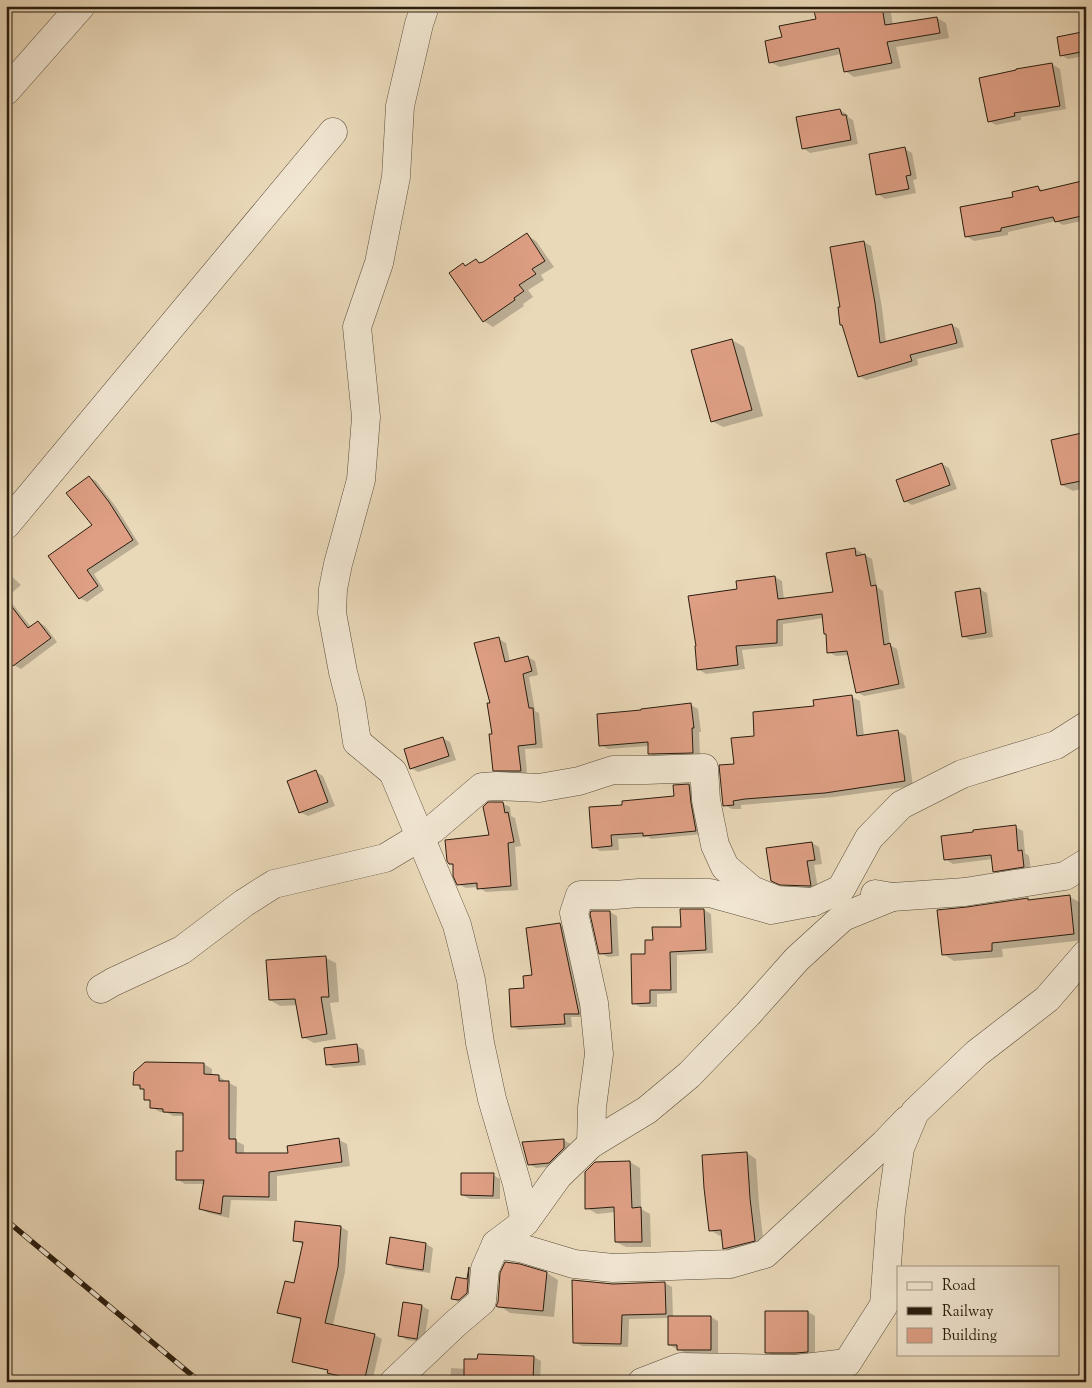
<svg xmlns="http://www.w3.org/2000/svg" width="1092" height="1388" viewBox="0 0 1092 1388" font-family="'Sorts Mill Goudy',serif">
  <style>
    .shadow { fill: #0003 }
    .building { fill: #de9f84; stroke: #291d0f }
    .lines { fill: none; stroke-linecap: round; stroke-linejoin: round }
    .minor-casing { stroke: #594c3a; stroke-width: 29 }
    .minor { stroke: #f1e6d2; stroke-width: 28 }
    .rail-casing { stroke: #291d0f; stroke-width: 5.5 }
    .rail { stroke: #f1e6d2; stroke-width: 4; stroke-dasharray: 11; stroke-linecap: butt }
  </style>
  <rect width="100%" height="100%" fill="#ead9b9"/>
  <filter id="stains"><feTurbulence type="fractalNoise" baseFrequency=".004" numOctaves="4"/><feColorMatrix values="0 0 0 0 .2 0 0 0 0 .09 0 0 0 0 .02 0 0 0 .5 -.17"/></filter>
  <radialGradient id="worn" r=".72"><stop offset=".6" stop-color="#630" stop-opacity="0"/><stop offset="1" stop-color="#630" stop-opacity=".3"/></radialGradient>
  <g class="shadow">
    <polygon points="832,6 890,6 893,25 937,18 946,23 949,38 896,47 901,68 854,77 845,71 841,54 780,67 770,62 783,38 817,20 832,9"/>
    <polygon points="1082,34 1086,36 1086,56 1068,59 1061,55"/>
    <polygon points="1052,64 1060,69 1066,109 1021,117 1021,120 996,125 989,121"/>
    <polygon points="840,110 848,115 848,117 853,120 858,144 810,153 803,148"/>
    <polygon points="905,149 912,153 917,179 913,180 916,193 885,199 878,194"/>
    <polygon points="1086,182 1086,220 1063,225 1056,221 1008,232 1008,235 974,241 966,236 1015,198 1038,188 1044,191"/>
    <polygon points="527,235 536,241 554,267 541,275 544,280 528,290 533,297 523,304 524,306 493,327 484,321 476,260 482,264"/>
    <polygon points="864,242 871,246 882,308 886,342 952,325 959,329 964,347 917,359 918,365 866,380 859,376 843,325 841,324 842,308"/>
    <polygon points="732,340 744,347 763,416 723,427 712,421"/>
    <polygon points="1086,433 1086,488 1073,491 1062,485"/>
    <polygon points="942,464 949,468 957,489 912,505 905,501"/>
    <polygon points="89,477 96,481 116,507 139,544 94,574 104,590 87,602 80,598 93,525"/>
    <polygon points="855,549 862,553 862,556 865,555 872,559 877,587 883,591 890,645 897,649 905,688 864,696 857,692 849,655 836,656 828,652 824,618 783,624 783,646 742,650 745,669 706,674 698,669 738,590 775,577 782,581 784,600 834,593"/>
    <polygon points="6,571 21,585 7,597 31,627 38,622 45,626 57,642 21,669 14,665 6,655"/>
    <polygon points="979,589 987,593 993,637 970,640 963,636"/>
    <polygon points="499,639 506,643 510,662 528,657 535,661 538,675 529,677 535,711 539,713 543,748 525,749 527,774 501,774 494,770 494,735 491,704"/>
    <polygon points="852,697 860,701 864,736 898,731 906,736 913,786 834,797 741,805 741,809 732,809 724,805 735,765 755,737 815,707 814,701"/>
    <polygon points="691,705 698,709 701,732 699,732 700,756 657,758 650,754 649,746 608,749 601,745"/>
    <polygon points="442,738 450,742 456,760 418,772 411,768"/>
    <polygon points="316,772 323,776 335,806 308,816 300,812"/>
    <polygon points="689,785 696,790 703,834 651,839 648,837 618,839 619,850 600,851 593,847 624,806 675,797"/>
    <polygon points="502,803 510,807 511,816 515,818 521,846 515,847 518,890 486,892 478,887 466,888 458,884 454,866 450,864 490,836"/>
    <polygon points="1015,827 1023,831 1025,853 1029,856 1031,870 1001,875 994,871 993,859 953,864 945,859"/>
    <polygon points="812,843 819,847 822,864 814,865 818,889 789,888 780,884"/>
    <polygon points="1070,897 1081,903 1085,940 1002,949 1003,957 954,961 943,954 1027,899 1030,901"/>
    <polygon points="704,910 711,914 713,953 677,955 677,993 657,994 657,1007 640,1007 633,1003 646,955 654,941 682,929"/>
    <polygon points="610,912 617,916 619,956 608,957 600,953"/>
    <polygon points="560,925 567,929 586,1017 571,1017 572,1027 519,1030 512,1026 525,989 533,976"/>
    <polygon points="326,958 336,963 339,1002 330,1003 336,1039 314,1043 303,1037 297,1005 280,1006 270,1000"/>
    <polygon points="357,1046 364,1050 366,1065 334,1068 327,1064"/>
    <polygon points="204,1064 212,1069 212,1076 218,1076 226,1081 226,1083 229,1083 237,1087 236,1141 244,1145 244,1154 290,1154 339,1140 347,1144 350,1166 277,1176 277,1201 231,1200 229,1218 209,1213 200,1209 204,1184 185,1184 177,1179 185,1152 185,1116 173,1116 168,1113 160,1112 151,1107 151,1102 146,1099 146,1091 135,1084"/>
    <polygon points="563,1140 571,1144 571,1152 557,1166 536,1168 529,1164"/>
    <polygon points="747,1153 756,1159 759,1204 764,1246 734,1253 724,1248 723,1235 720,1236 710,1230"/>
    <polygon points="630,1162 640,1168 641,1209 650,1214 651,1247 626,1247 616,1242 616,1212 597,1214 587,1208"/>
    <polygon points="493,1175 500,1179 500,1199 470,1199 462,1195"/>
    <polygon points="341,1227 348,1231 345,1272 333,1325 374,1335 382,1339 372,1382 358,1382 336,1377 329,1373 329,1371 301,1365 294,1361 302,1320 286,1316 278,1312 295,1285 304,1245 294,1240"/>
    <polygon points="391,1239 426,1244 433,1248 430,1273 395,1268 388,1264"/>
    <polygon points="520,1265 547,1273 558,1280 554,1317 510,1313 498,1305"/>
    <polygon points="470,1269 475,1273 474,1297 460,1303 453,1299 468,1280"/>
    <polygon points="665,1283 672,1287 673,1317 711,1317 718,1321 718,1353 686,1353 669,1345 669,1318 629,1319 628,1347 582,1346 574,1342 613,1285"/>
    <polygon points="404,1304 422,1306 429,1310 424,1342 407,1340 399,1335"/>
    <polygon points="766,1312 808,1312 815,1316 815,1355 774,1356 766,1352"/>
    <polygon points="534,1357 541,1361 540,1382 450,1382 451,1368 465,1369"/>
    <polygon points="847,1380 850,1382 832,1382"/>
  </g>
  <g class="building">
    <polygon points="837,6 882,6 885,25 937,17 940,33 887,42 892,63 844,72 839,48 769,63 765,41 782,37 779,26 816,19 814,11"/>
    <polygon points="1082,32 1086,51 1060,56 1057,37"/>
    <polygon points="1052,63 1060,106 1014,113 1015,116 988,122 979,78 1016,70 1016,69"/>
    <polygon points="840,109 842,115 846,115 851,140 802,149 796,117"/>
    <polygon points="905,147 911,175 906,176 909,189 876,195 869,154"/>
    <polygon points="1086,180 1086,215 1055,222 1053,217 1001,228 1001,231 965,237 960,207 1013,197 1012,192 1038,186 1040,191"/>
    <polygon points="527,233 545,261 532,269 536,274 519,285 524,291 514,298 515,300 483,322 449,273 463,263 465,266 476,259 479,263 483,262"/>
    <polygon points="864,241 875,303 880,343 952,324 957,343 910,355 912,361 858,377 842,325 840,325 838,307 840,307 830,247"/>
    <polygon points="732,339 752,410 711,422 691,350"/>
    <polygon points="1086,432 1086,480 1061,485 1051,440"/>
    <polygon points="942,463 950,485 904,502 896,480"/>
    <polygon points="89,476 109,502 133,540 87,570 98,586 79,599 48,556 92,525 66,493"/>
    <polygon points="855,548 856,556 865,554 871,586 876,585 884,645 890,643 899,684 856,693 847,651 827,653 826,634 824,634 822,614 777,620 777,643 736,646 738,665 697,670 695,646 696,646 688,596 737,589 736,581 775,576 778,599 833,592 826,553"/>
    <polygon points="980,588 986,633 962,637 955,592"/>
    <polygon points="6,599 28,628 38,621 51,638 13,666 6,657"/>
    <polygon points="499,637 505,662 528,656 532,671 523,674 529,708 533,708 536,744 518,746 521,771 493,771 489,734 492,734 487,703 490,703 474,643"/>
    <polygon points="852,695 857,736 898,730 905,781 825,793 745,799 733,801 734,805 723,806 719,765 734,764 731,738 754,736 753,712 814,706 813,700"/>
    <polygon points="691,703 694,728 692,728 693,753 648,754 648,742 599,746 597,714 641,710 641,709"/>
    <polygon points="443,737 449,756 410,769 404,749"/>
    <polygon points="316,770 328,802 299,813 287,781"/>
    <polygon points="689,784 691,803 696,831 643,836 643,833 611,835 612,846 592,848 589,807 622,805 622,801 674,796 673,785"/>
    <polygon points="488,802 503,802 505,813 508,812 514,842 508,843 511,886 477,889 477,883 457,885 453,876 453,864 449,864 447,861 445,840 489,835 483,807"/>
    <polygon points="1016,825 1018,851 1022,850 1024,867 993,872 991,855 944,860 941,836 973,832 973,830"/>
    <polygon points="812,842 815,860 807,861 811,886 780,885 771,881 766,848"/>
    <polygon points="1070,895 1074,934 992,943 992,951 942,955 937,910 967,907 1028,898 1028,900"/>
    <polygon points="680,909 704,909 706,950 670,952 671,990 650,990 650,1003 632,1004 631,954 645,954 645,940 653,940 652,927 681,927"/>
    <polygon points="591,911 610,911 612,953 599,954 590,914"/>
    <polygon points="560,923 579,1014 564,1014 565,1024 511,1027 509,989 524,988 523,976 532,975 526,928"/>
    <polygon points="326,956 329,997 321,997 327,1034 302,1038 295,999 269,1000 266,960"/>
    <polygon points="357,1044 359,1062 326,1065 324,1048"/>
    <polygon points="145,1062 204,1063 204,1074 219,1075 219,1081 229,1081 229,1139 236,1139 236,1153 288,1153 287,1146 339,1138 342,1162 269,1172 269,1197 223,1196 221,1214 199,1209 204,1180 176,1180 176,1151 183,1151 183,1113 163,1112 163,1109 150,1108 150,1100 144,1100 144,1089 140,1089 140,1085 133,1085 134,1072"/>
    <polygon points="564,1139 564,1148 549,1163 528,1165 522,1142"/>
    <polygon points="747,1152 750,1198 755,1241 723,1249 721,1230 709,1231 704,1188 702,1155"/>
    <polygon points="630,1161 632,1208 641,1207 642,1242 615,1242 614,1207 585,1209 585,1172 595,1162"/>
    <polygon points="461,1173 494,1173 493,1196 461,1195"/>
    <polygon points="295,1221 341,1226 338,1267 325,1323 375,1334 364,1382 327,1373 328,1370 292,1362 301,1318 277,1313 285,1281 294,1283 303,1242 293,1241"/>
    <polygon points="390,1237 426,1243 423,1270 386,1264"/>
    <polygon points="505,1262 520,1264 547,1272 543,1311 498,1307 496,1306 498,1302 500,1273"/>
    <polygon points="469,1267 467,1293 459,1300 451,1299 456,1277 467,1279"/>
    <polygon points="572,1280 613,1284 665,1282 666,1314 622,1315 621,1344 573,1343"/>
    <polygon points="403,1302 422,1305 417,1339 398,1336"/>
    <polygon points="765,1311 808,1311 808,1352 795,1353 765,1353"/>
    <polygon points="668,1316 711,1316 711,1350 677,1350 677,1345 668,1345"/>
    <polygon points="478,1354 534,1356 533,1382 464,1382 464,1359 477,1359"/>
  </g>
  <g class="lines">
    <g class="minor-casing">
      <g id="minor">
        <polyline points="425,6 419,24 400,106 396,177 379,263 357,327 366,417 361,480 338,564 333,589 332,613 343,672 351,703 357,742 393,772 457,925 471,980 480,1043 492,1099 517,1184 525,1222"/>
        <polyline points="6,91 81,6"/>
        <polyline points="6,525 333,132"/>
        <polyline points="875,894 892,897 965,892 1065,876 1086,863"/>
        <polyline points="101,989 113,982 182,950 244,903 274,884 385,858 433,829 482,787 497,786 539,788 579,781 613,770 645,770 704,768 706,800 715,845 725,867 752,890 777,900 813,902"/>
        <polyline points="591,1144 592,1107 599,1054 594,1003 574,913 580,895 615,895 639,893 710,893 771,910 813,902 841,889 869,838 901,805 962,774 1056,745 1086,726"/>
        <polyline points="496,1244 524,1249 574,1264 613,1268 730,1264 765,1254 884,1144 907,1120"/>
        <polyline points="394,1382 455,1324 482,1301 485,1269 496,1244 525,1222 558,1176 591,1144 647,1110 689,1075 748,1014 797,959 843,917 892,897"/>
        <polyline points="642,1382 681,1367 796,1369 847,1363 884,1305 891,1211 900,1148 915,1112 977,1053 1047,999 1086,954"/>
      </g>
    </g>
    <use href="#minor" class="minor"/>
    <g class="rail-casing">
      <polyline id="rail" points="6,1220 200,1382"/>
    </g>
    <use href="#rail" class="rail"/>
  </g>
  <rect width="1092" height="1388" fill="none" stroke="#ead9b9" stroke-width="25"/>
  <rect x="8" y="8" width="1077" height="1373" fill="none" stroke="#291d0f" stroke-width="2.5"/>
  <rect x="12" y="12" width="1067" height="1363" fill="none" stroke="#291d0f"/>
  <rect x="897" y="1266" width="162" height="90" fill="#f1e6d2" stroke="#a19684"/>
  <rect x="907" y="1282" width="25" height="8" fill="#f1e6d2" stroke="#a19684"/>
  <text x="942" y="1290" font-size="15" fill="#291d0f">Road</text>
  <rect x="907" y="1307" width="25" height="8" fill="#291d0f" stroke="#a19684"/>
  <text x="942" y="1316" font-size="15" fill="#291d0f">Railway</text>
  <rect x="907" y="1328" width="25" height="15" fill="#de9f84" stroke="#a19684"/>
  <text x="942" y="1340" font-size="15" fill="#291d0f">Building</text>
  <rect width="100%" height="100%" filter="url(#stains)"/>
  <rect width="100%" height="100%" fill="url(#worn)"/>
</svg>
